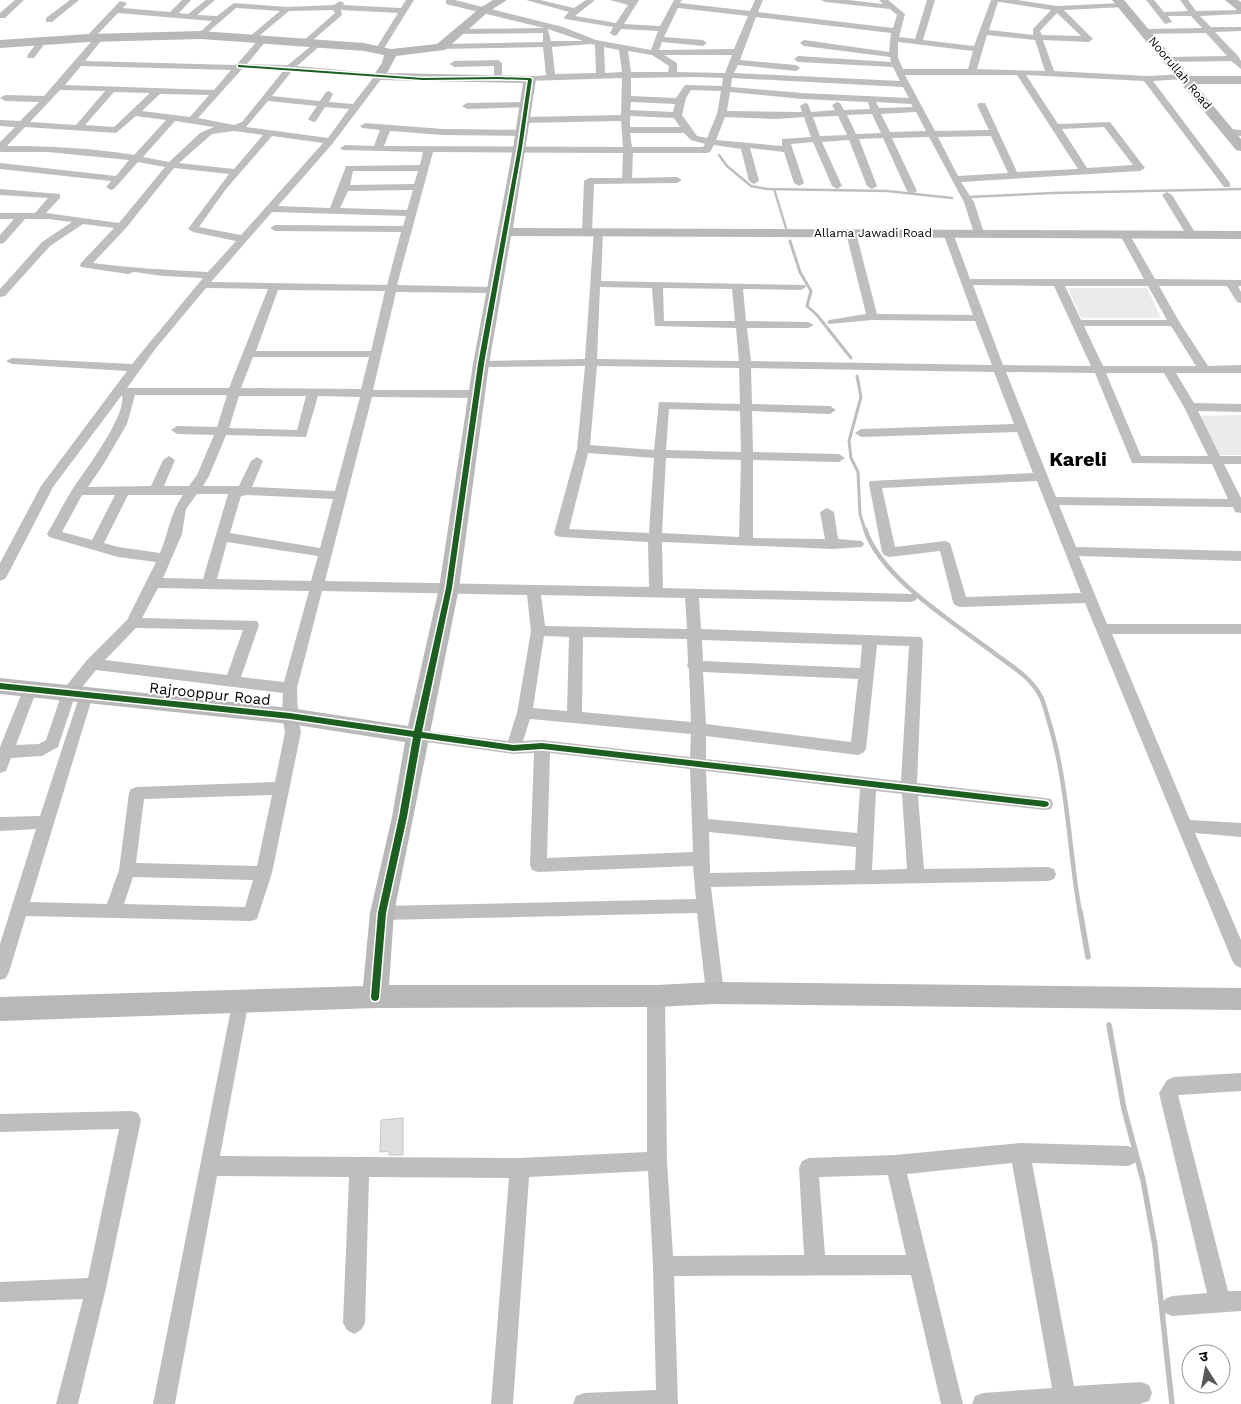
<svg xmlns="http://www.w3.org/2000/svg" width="1241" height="1404" viewBox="0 0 1241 1404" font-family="'Work Sans','Noto Sans Devanagari',sans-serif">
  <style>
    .green { fill: #ebebeb }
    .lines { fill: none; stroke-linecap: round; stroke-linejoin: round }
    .stream-far3 { stroke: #bebebe; stroke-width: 2.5 }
    .stream-far2 { stroke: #bebebe; stroke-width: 3 }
    .stream-far1 { stroke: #bebebe; stroke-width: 4.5 }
    .stream { stroke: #bebebe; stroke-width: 5.5 }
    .building { fill: #dfdfdf; stroke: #c6c6c6 }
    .street { fill: #bebebe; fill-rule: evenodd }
    .secondary { fill: #b8b8b8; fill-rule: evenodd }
    .cycleway-casing { stroke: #fff; stroke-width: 3 }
    .cycleway { fill: #1b5e20; fill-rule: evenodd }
    .labels { text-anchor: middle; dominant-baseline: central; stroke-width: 4; stroke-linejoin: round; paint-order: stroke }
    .far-street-label { font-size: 12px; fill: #000; stroke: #fff }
    .street-label { font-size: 15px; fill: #000; stroke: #fff }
    .district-label { font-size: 20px; font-weight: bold; fill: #000; stroke: #fff }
  </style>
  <rect width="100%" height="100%" fill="#fff"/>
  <g class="green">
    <polygon points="1068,288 1147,288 1161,318 1081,318"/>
    <polygon points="1241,415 1241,455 1216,455 1197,416"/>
  </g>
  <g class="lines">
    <g class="stream-far3">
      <polyline points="719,155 727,166 751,186 767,189 887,191 952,198"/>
      <polyline points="774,189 786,228"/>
      <polyline points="968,197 1053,193 1241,189"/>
    </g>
    <g class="stream-far2">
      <polyline points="790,241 800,272 811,291 807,306 817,315 851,358"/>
      <polyline points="857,376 861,397 849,441 851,458 858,472 860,514 865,530"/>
    </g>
    <path class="stream-far1" d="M865,529C881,578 953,622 994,653C1011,666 1031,677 1041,697C1045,705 1047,716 1050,725C1068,786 1069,851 1080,913"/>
    <g class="stream">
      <polyline points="1080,911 1088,957"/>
      <polyline points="1109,1025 1124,1109 1143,1180 1155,1246 1172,1404"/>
    </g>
  </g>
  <polygon class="building" points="403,1118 403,1155 389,1155 389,1151 380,1152 381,1120"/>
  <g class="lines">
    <g class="street">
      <polygon points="15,0 24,0 5,18 0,18 0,13"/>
      <polygon points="70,0 79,0 52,22 46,22 46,18"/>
      <polygon points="182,0 191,0 179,13 188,14 206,0 215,0 197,15 217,16 234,3 287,7 334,5 340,1 344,3 343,5 401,8 406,0 414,0 383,50 379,53 375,50 398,13 341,10 342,15 306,46 302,43 303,41 335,13 333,10 289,11 252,42 249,41 249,37 280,11 236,8 201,38 197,35 212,21 118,13 92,40 85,38 120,1 127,3 123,8 170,12"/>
      <path d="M446,0H455L563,27L596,40L651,50L658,31L621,29L617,35L614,36L610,33L613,27L565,19L564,17L569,12L526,0H540L574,8L586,0H595L575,16L616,23L628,5L610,0H639L624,24L660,26L674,0H682L680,3L750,11L755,0H763L758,12L893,28L897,15L890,9L825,2L821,0H848L883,4L879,0H888L905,14L899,37L915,39L927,0H935L923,40L974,46L991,0H1017L1057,6L1122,3H1125V7L1064,10L1093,39L1089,42L1043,40L1054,71L1147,76L1186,74L1187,76L1183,79L1153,81L1230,183V187H1224L1144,81L1026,75L1058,124L1110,122L1145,168L1140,171L961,182L974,202L984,233L979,236L974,233L964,202L929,137L892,138L917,191L912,194L907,191L883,138L859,139L877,186L872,189L867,186L849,140L822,142L842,186L837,189L832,186L813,142L791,144L804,183L799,186L794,183L784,152L750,148L759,181L754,184L749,181L741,149L714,145L710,152L707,153H633L632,178L677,177L682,180L677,183L594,184L592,232L587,235L582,232L584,181L589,178H622L623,153L433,152L397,285L494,287L499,290L494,293L396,292L373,390H477L483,394L477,398L372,397L325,581L649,587L648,542L561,537L556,536L554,533L577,449L585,366L481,367L475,364L481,361L585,359L594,230H602L603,232L601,281L805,285L806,287L801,290L743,289L746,321L808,322L814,325L808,328H747L751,361L992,365L975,321L872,320L829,324L827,322L829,320L866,314L846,233L851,230L856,233L877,314L973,315L943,233L948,230L953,233L970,279H1144L1120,235L1125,232L1130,235L1155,279L1241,280V286H1238L1241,292V303L1237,302L1227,286H1159L1180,323L1208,366L1241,365V373H1176L1194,403L1241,404V412L1198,411L1220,456H1241V464H1224L1241,498V513L1235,512L1233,507L1059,505L1076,547L1241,551V561L1079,556L1107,624H1241V634H1112L1190,820L1241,823V837L1195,833L1241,940V968L1235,965L1232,960L1085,603L960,607L955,605L953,602L940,551L889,557L884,555L882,552L869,484L870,481L1033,473L1017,432L861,437L855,433L861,429L1014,424L994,372L751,368L752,404L830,406L836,410L830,414L752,411L753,452L839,454L845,458L839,462L753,460V538L825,539L820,512L827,508L834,512L838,539L862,541L864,544L862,547L832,549L662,542L663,588L916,594L918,597L916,600L911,602L699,598L701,629L921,637L923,641L917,783L1045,798L1051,799L1053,804L1051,809L1045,810L918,796L924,869L1048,867L1054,869L1056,874L1054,879L1048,881L711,887L724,993L721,999L715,1001L709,999L706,993L697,913L382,920L376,918L373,913L376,908L382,906L696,899L693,866L538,872L532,870L530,865L534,753L513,754L412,740L409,736L412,732L417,730L508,741L517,713L531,631L527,595L322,591L297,688L298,716L301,732L272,873L257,919L251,921L26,916L9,972L6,978L0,980V944L36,829L0,831V817L40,816L81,691L86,689L91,691L93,695L30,902L107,904L119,870L129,793L131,789L137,787L275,782L285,732L282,716L283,693L96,670L75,696L58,747L42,756L11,758L6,771L0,773V747L25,685L30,683L35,685L37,689L16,745L39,744L46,740L63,690L87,660L127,620L156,562L118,557L49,537L47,534C56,519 63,504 72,490C85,470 127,416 122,395L53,487L7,576L5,579L0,581V563L41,486L127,371L12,364L6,361L12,358L132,364L203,278L163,276L134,272L128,274L81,267L80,265L81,263L114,228L83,224L50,246L5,296L0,297V289L42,242L72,222L48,219H25L4,243L0,244V235L14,219H0V213H35L48,198L0,195V189L60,194V198L46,213L119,223L165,167L138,162L114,189L111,190L106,187L111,181L0,169V163L116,176L129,160L48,152H0V142L15,127L0,126V120L20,121L39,102L5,101L0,98L5,95L44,96L97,35L100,34L104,37L85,61L236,65L260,38L263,37L267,40L247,64L288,65L317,41L321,44L320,46L297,66L382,74V78L333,143L278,206L330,208L346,166L420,165L423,152L342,150L340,148L345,145L374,146L380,130L362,128L360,126L365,123L443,129L523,130L528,133L523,136L443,135L390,131L384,146L623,147L621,121L525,123L520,120L525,117L621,115L622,78L527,81V77L546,75L543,47L438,49L437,47L441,44L543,42V33L456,34L455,32L459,29L544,28L446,4ZM998,2H1000L1051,10L1033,29V35L989,30ZM678,8L748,16L734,49L659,50L662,42L703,46L707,43L703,40L664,37ZM1057,13L1081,36L1042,35L1040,31ZM756,17L891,33L889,52L804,40L800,43L804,46L890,57L891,62L798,56L794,59L798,62L893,67L900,81L734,73L738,65L796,71L800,68L796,65L740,60ZM548,29L583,41H551ZM987,35L1035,40L1045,71L977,69ZM898,42L973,51L968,69H903L898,58ZM591,44L595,45L596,73L555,74L552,47ZM604,47L619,50L622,72L605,73ZM628,51L652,55L669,66L668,72H631ZM664,55H732L725,73L677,72V63ZM81,66L231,70L214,90L65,85ZM242,69L284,70L242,122L234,125L198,118ZM292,71L373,78L353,104L329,102L333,94L329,91L326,92L320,101L272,96ZM905,75H1017L1078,169L1017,172L985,103H979L977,105L989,130L935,131ZM696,77L723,78L722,86L685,85L676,98L631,96V78ZM732,78L903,87L909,98L802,93L731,87ZM60,90L105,91L76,125L30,122ZM691,90L721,91L717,114L707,138L697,136L682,115L686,98ZM114,92L150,93L114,127L85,125ZM730,92L802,99L868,102L870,109L844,110L840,103L837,102L832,105L835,110L811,112L808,104L805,103L800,106L802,112L727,111ZM160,94L209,95L190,117L142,111ZM268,101L317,106L308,119L313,122L316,121L325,107L349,109L328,138L246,127ZM631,102L675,104L673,112L630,110ZM876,102L911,104L913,107L879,108ZM916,112L926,131L890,132L881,114ZM872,114L881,133L856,134L847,115ZM136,116L166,120L134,155C92,148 50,146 7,146L25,127L116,133ZM630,116L674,118L680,127H630ZM838,116L847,135L820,136L813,117ZM725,117L777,119L804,117L811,137L782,139V146L716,140ZM175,121L214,127L200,133L169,162L143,157ZM1104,127L1133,165L1087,168L1062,129ZM234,131L263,135L234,169L179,163L212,134ZM630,133H684L691,140L705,144L703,147H632ZM272,136L323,143L241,235L199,227L226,189ZM991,136L1008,173L958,176L938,137ZM174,168L229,174L188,229L193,232L236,241L208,272C169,270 131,268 93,263L126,228ZM353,171H418L414,184L350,185ZM413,190L407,210L340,208L348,191ZM272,212L406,216L403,226L275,225L270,228L275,231L401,232L387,285L211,282ZM973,285L1054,286L1091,366L1003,365ZM1065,286H1148L1167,320H1081ZM600,287L652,288L655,326L736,328L739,361L597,359ZM206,288L268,289L229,388H127L156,348ZM663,288L732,289L735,321H664ZM278,290L385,291L371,351H256ZM1084,326H1171L1196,366H1103ZM253,357H369L361,389L241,388ZM597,366L739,368L740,404L659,402L654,450L590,445ZM1006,372L1095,373L1132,463L1212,464L1228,499L1056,497ZM1106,373H1164L1184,407L1208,456H1141ZM135,395H227L217,427L177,426L171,430L177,434L214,435L197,475L189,486H164L175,460L169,456L163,460L151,486L88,487L103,465L127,424ZM239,396H306L297,430L229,428ZM318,396L360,397L335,491L252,487L263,461L257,457L251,461L239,486H203L209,476L226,435L306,437ZM669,409L740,411L741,452L666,450ZM588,453L654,458L649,533L569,529ZM666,458L741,460L739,537L662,533ZM1037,481L1081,593L966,597L950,543L945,541L895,547L882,488ZM197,494H228L203,579L163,578L182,534L186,509ZM82,495H115L92,540L62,532ZM128,495H183C170,513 169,532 160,553L118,547L104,543ZM248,495L333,499L320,548L230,533L241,496ZM227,542L318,556L311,581L217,579ZM158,588L309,591L284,682L241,677L259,625L257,621L142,618ZM541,595L685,598L687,629L545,626ZM136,628L243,630L227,675L105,660ZM544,636L569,637L567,711L533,708ZM583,637L687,639L688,663L687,666L689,669L691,722L582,712ZM702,640L862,645L860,668L703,661ZM877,645L909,646L901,781L706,759V736L858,755L863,753L866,749ZM703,672L858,679L851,742L706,724ZM530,719L691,734L690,757L542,740L523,741ZM550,753L690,769L693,852L547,858ZM706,771L860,789L857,833L708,819ZM876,791L902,794L907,869L872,870ZM272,795L257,866L136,863L144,799ZM709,832L856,847L855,870L710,873ZM133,877L253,880L245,907L124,904Z"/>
      <polygon points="1146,0 1154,0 1164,12 1188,11 1180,0 1188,0 1196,11 1241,10 1241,14 1200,16 1211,27 1241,27 1241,31 1215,32 1238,56 1241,61 1241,69 1231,61 1166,62 1165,60 1169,57 1227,56 1206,33 1143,34 1143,30 1146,29 1202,28 1191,16 1168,16 1172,22 1165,24"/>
      <polygon points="43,37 47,40 46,42 34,58 28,58 27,56 40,38"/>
      <polygon points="498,60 502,63 502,78 498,81 494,78 494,66 454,67 450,64 454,61"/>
      <polygon points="527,102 530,103 530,107 467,109 462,106 467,103"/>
      <polygon points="1229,129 1241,130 1241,136 1226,134 1226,130"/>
      <polygon points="1167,192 1172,195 1196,234 1195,236 1191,237 1186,234 1162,195"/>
      <path d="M656,988L662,990L665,996L667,1161L673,1256L804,1255L799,1168L802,1161L809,1158L895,1155L1020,1143L1128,1146L1135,1149L1138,1156L1135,1163L1128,1166L1032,1163L1074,1386L1141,1382L1149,1385L1152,1393L1149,1401L1140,1404H972L975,1396L983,1393L1052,1388L1012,1163L907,1174L963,1404H941L911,1275L674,1276L678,1404H573L576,1396L584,1393L656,1390L653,1266L648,1171L529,1177L513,1404H491L509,1178L369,1177L365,1323L361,1330L354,1334L347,1330L343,1323L349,1177L217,1176L175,1404H153L234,994L240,992L246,994L249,1000L220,1156L520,1158L647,1152V996L650,990ZM888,1175L906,1255H825L819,1177Z"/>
      <polygon points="1241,1073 1241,1091 1178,1095 1228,1291 1241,1291 1241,1311 1172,1316 1165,1313 1162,1306 1165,1299 1172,1296 1207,1293 1159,1093 1167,1080 1174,1077"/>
      <polygon points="131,1111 138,1113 141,1120 106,1288 78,1404 56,1404 83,1299 0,1302 0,1282 88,1278 119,1129 0,1132 0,1114"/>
    </g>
    <g class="secondary">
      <polygon points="493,0 507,0 488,12 445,50 396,56 387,73 534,76 536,79 513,228 1241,231 1241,239 511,236 489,364 459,588 394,913 389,985 656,985 715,982 1241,988 1241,1010 715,1004 656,1007 375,1008 0,1021 0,997 363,986 370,913 392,817 405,742 290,724 0,694 0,678 290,708 408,726 439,588 473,364 513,148 523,83 379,80 373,76 382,63 384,55 364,51 201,39 89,42 0,48 0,40 89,34 201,31 364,43 391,49 437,44 480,8"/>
      <polygon points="1112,0 1124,0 1188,76 1241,76 1241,84 1195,84 1241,139 1241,151 1236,150"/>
      <polygon points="1225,0 1238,0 1241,2 1241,11 1237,10"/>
    </g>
    <g class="cycleway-casing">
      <polygon id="cycleway" points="240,65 423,78 498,77 530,78 532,79 522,148 484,364 452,588 422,732 513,745 542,743 1045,801 1048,802 1049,804 1048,806 1045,807 542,749 513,751 421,738 407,817 386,913 379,997 378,1000 375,1001 372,1000 371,997 378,913 399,817 413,737 290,719 0,689 0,683 290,713 414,731 446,588 478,364 518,148 528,80 498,79 423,80 238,67 238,65"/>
    </g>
    <use href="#cycleway" class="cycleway"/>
  </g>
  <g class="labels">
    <g class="far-street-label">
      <text transform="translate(1180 73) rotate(50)">Noorullah Road</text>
      <text x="873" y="233">Allama Jawadi Road</text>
    </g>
    <g class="street-label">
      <text transform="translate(210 694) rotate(6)">Rajrooppur Road</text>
    </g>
    <g class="district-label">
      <text x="1078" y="459">Kareli</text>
    </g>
  </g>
  <g transform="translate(1206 1369) rotate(349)"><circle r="24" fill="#ffffff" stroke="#999999"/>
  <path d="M0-4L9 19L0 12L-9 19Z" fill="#595959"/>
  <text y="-8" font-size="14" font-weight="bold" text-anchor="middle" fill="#000000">उ</text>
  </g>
</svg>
